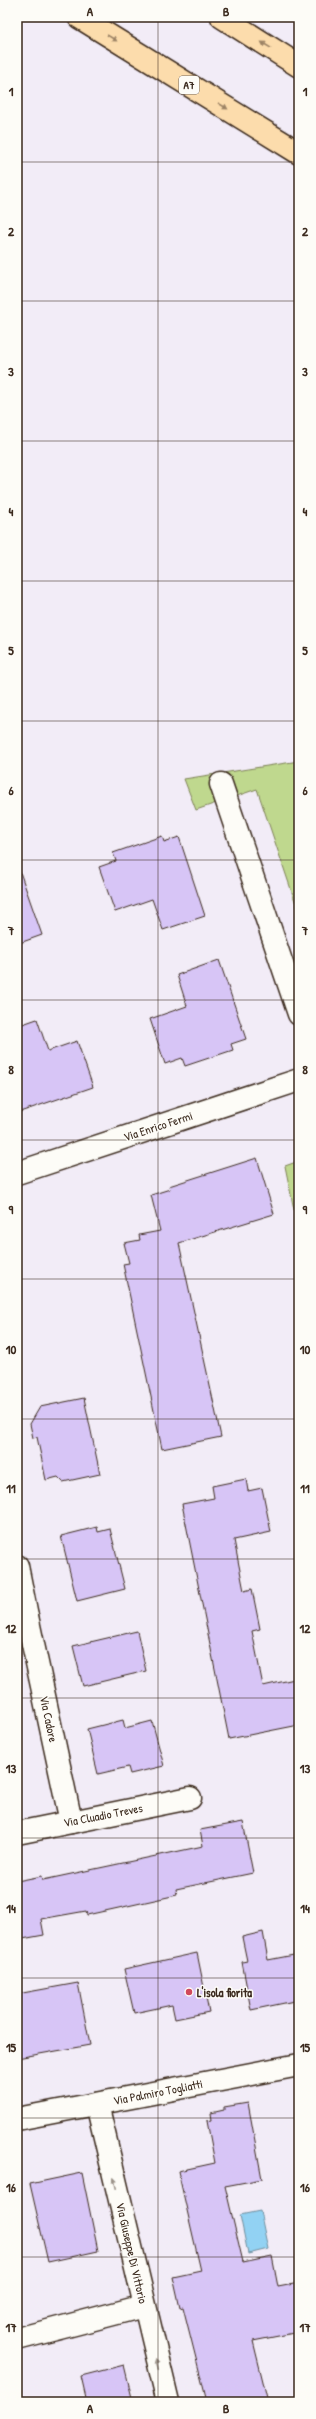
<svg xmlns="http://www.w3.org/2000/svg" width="316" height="2419" viewBox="0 0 316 2419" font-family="'Patrick Hand',sans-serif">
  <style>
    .green { fill: #bfd88e; stroke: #7d8156 }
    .water { fill: #92d2f3; stroke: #6f8f9e }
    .building { fill: #d7c5f6; stroke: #3b2a1e }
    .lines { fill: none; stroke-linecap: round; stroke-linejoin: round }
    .minor-casing { stroke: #3b2a1e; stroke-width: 25 }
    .highway-casing { stroke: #3b2a1e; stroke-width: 25 }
    .minor { stroke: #fdfcf7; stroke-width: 22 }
    .highway { stroke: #fcdcac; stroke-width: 22 }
    .oneway { fill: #9c8365 }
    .oneway2 { fill: #9c938a }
    .grid { fill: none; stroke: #3b2a1e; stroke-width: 1; stroke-opacity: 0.55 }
    .poi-dot { fill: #d1495b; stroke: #fdfcf7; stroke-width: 1.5 }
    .labels { text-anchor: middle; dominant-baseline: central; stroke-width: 3; stroke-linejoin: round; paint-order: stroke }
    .shield { fill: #fdfcf7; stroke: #75695f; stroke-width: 1 }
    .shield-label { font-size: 11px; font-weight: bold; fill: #3b2a1e }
    .street-label { font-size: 12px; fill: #3b2a1e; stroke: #fdfcf7 }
    .poi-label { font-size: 12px; font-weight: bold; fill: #3b2a1e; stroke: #fdfcf7; text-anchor: start }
    .neatline { fill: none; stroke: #3b2a1e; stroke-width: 1.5 }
    .grid-label { font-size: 13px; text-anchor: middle; font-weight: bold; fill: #3b2a1e }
  </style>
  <rect width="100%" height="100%" fill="#f2ecf7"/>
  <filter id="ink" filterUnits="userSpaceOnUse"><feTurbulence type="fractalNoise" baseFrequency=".025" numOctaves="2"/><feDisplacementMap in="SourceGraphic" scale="8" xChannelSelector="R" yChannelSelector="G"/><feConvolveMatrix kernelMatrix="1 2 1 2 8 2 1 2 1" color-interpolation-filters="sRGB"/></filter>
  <g filter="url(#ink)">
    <g class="green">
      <polygon points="299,761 299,913 257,789 196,810 184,779"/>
      <polygon points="299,1161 299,1234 285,1166"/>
    </g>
    <polygon class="water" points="260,2211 268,2249 248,2254 240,2215"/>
    <g class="building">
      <polygon points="162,836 164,842 179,837 205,916 163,930 152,899 115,912 99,867 116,861 113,853"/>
      <polygon points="17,872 20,872 42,935 17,944"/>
      <polygon points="219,960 246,1039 231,1044 233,1050 185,1066 182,1058 165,1064 150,1019 187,1006 177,975"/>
      <polygon points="37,1019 48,1051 77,1041 93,1087 17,1113 17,1026"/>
      <polygon points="257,1158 274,1214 179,1243 221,1437 162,1449 123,1264 129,1263 124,1243 140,1240 139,1235 160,1231 151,1195 170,1189 169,1186"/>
      <polygon points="84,1398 100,1474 63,1482 58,1477 46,1480 37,1437 33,1438 30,1424 40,1407"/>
      <polygon points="246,1479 248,1491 262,1488 271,1532 234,1540 244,1591 252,1589 260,1629 252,1631 263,1686 299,1678 299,1725 229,1739 182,1504 214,1498 212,1486"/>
      <polygon points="97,1527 98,1532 110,1529 125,1589 77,1601 61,1536"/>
      <polygon points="137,1631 146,1671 83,1686 73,1646"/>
      <polygon points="123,1720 125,1728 152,1721 164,1766 130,1774 128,1767 98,1774 87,1729"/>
      <polygon points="243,1822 253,1873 176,1889 177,1895 87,1915 86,1911 41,1919 44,1935 17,1940 17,1881 42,1876 43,1880 203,1846 200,1830"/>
      <polygon points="263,1932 268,1960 299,1954 299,2000 251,2010 242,1962 247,1961 242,1937"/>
      <polygon points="197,1953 209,2012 175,2019 172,2005 134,2013 124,1969"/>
      <polygon points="78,1983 90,2045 17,2058 17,1994"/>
      <polygon points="248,2103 262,2179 225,2186 243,2262 272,2256 278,2287 299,2283 299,2332 253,2341 268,2402 207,2402 183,2307 180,2308 173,2277 201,2271 178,2171 215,2163 207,2121 212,2120 211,2113 224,2110 224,2107"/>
      <polygon points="82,2173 98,2251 48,2262 30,2184"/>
      <polygon points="124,2365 133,2402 87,2402 81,2376"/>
    </g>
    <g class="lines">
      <g class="minor-casing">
        <g id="minor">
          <polyline points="221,784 299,1014"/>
          <polyline points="17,1173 299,1080"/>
          <polyline points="17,1566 27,1616"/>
          <polyline points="17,1618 27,1616 71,1822"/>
          <polyline points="17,1833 190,1798"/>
          <polyline points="97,2104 168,2402"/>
          <polyline points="17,2119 299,2065"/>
          <polyline points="17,2339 144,2306"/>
        </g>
      </g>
      <g class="highway-casing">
        <g id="highway">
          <polyline points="79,17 299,153"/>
          <polyline points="222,17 299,66"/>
        </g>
      </g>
      <use href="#minor" class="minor"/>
      <use href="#highway" class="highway"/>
    </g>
    <defs><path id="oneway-solid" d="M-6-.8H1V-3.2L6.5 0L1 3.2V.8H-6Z"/></defs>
    <g class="oneway">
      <use href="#oneway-solid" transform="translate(112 38) rotate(32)"/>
      <use href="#oneway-solid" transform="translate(266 45) rotate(-148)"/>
      <use href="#oneway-solid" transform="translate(223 106) rotate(32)"/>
    </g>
    <g class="oneway2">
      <use href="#oneway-solid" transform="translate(115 2183) rotate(-103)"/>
      <use href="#oneway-solid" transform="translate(158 2364) rotate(-104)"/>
    </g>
  </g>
  <path class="grid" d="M158,17V2402M17,162H299M17,301H299M17,441H299M17,581H299M17,721H299M17,860H299M17,1000H299M17,1140H299M17,1279H299M17,1419H299M17,1559H299M17,1698H299M17,1838H299M17,1978H299M17,2118H299M17,2257H299"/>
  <circle class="poi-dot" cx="189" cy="1992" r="4"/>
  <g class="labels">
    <rect class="shield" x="179" y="76" width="20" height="18" rx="3"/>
    <g class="shield-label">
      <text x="189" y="85">A7</text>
    </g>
    <g class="street-label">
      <text transform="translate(158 1126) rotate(-18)">Via Enrico Fermi</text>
      <text transform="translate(49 1719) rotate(78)">Via Cadore</text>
      <text transform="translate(103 1815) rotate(-11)">Via Cluadio Treves</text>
      <text transform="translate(158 2092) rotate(-11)">Via Palmiro Togliatti</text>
      <text transform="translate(132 2253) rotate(77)">Via Giuseppe Di Vittorio</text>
    </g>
    <g class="poi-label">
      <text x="197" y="1992">L'isola fiorita</text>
    </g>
  </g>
  <rect width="316" height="2419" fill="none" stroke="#fdfcf7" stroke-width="44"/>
  <rect x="22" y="22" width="272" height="2375" class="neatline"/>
  <g class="grid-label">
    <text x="90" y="16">A</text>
    <text x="226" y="16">B</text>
    <text x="11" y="96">1</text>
    <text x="305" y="96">1</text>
    <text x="11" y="236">2</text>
    <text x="305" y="236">2</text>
    <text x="11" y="376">3</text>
    <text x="305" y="376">3</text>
    <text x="11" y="516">4</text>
    <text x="305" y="516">4</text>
    <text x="11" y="655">5</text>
    <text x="305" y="655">5</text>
    <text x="11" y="795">6</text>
    <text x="305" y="795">6</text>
    <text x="11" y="935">7</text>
    <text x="305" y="935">7</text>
    <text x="11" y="1074">8</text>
    <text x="305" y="1074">8</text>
    <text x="11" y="1214">9</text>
    <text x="305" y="1214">9</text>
    <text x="11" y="1354">10</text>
    <text x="305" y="1354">10</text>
    <text x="11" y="1493">11</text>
    <text x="305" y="1493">11</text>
    <text x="11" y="1633">12</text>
    <text x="305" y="1633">12</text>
    <text x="11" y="1773">13</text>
    <text x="305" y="1773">13</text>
    <text x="11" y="1913">14</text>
    <text x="305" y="1913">14</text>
    <text x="11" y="2052">15</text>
    <text x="305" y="2052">15</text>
    <text x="11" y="2192">16</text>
    <text x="305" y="2192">16</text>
    <text x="11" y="2332">17</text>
    <text x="305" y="2332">17</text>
    <text x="90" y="2413">A</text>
    <text x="226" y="2413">B</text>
  </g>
</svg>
